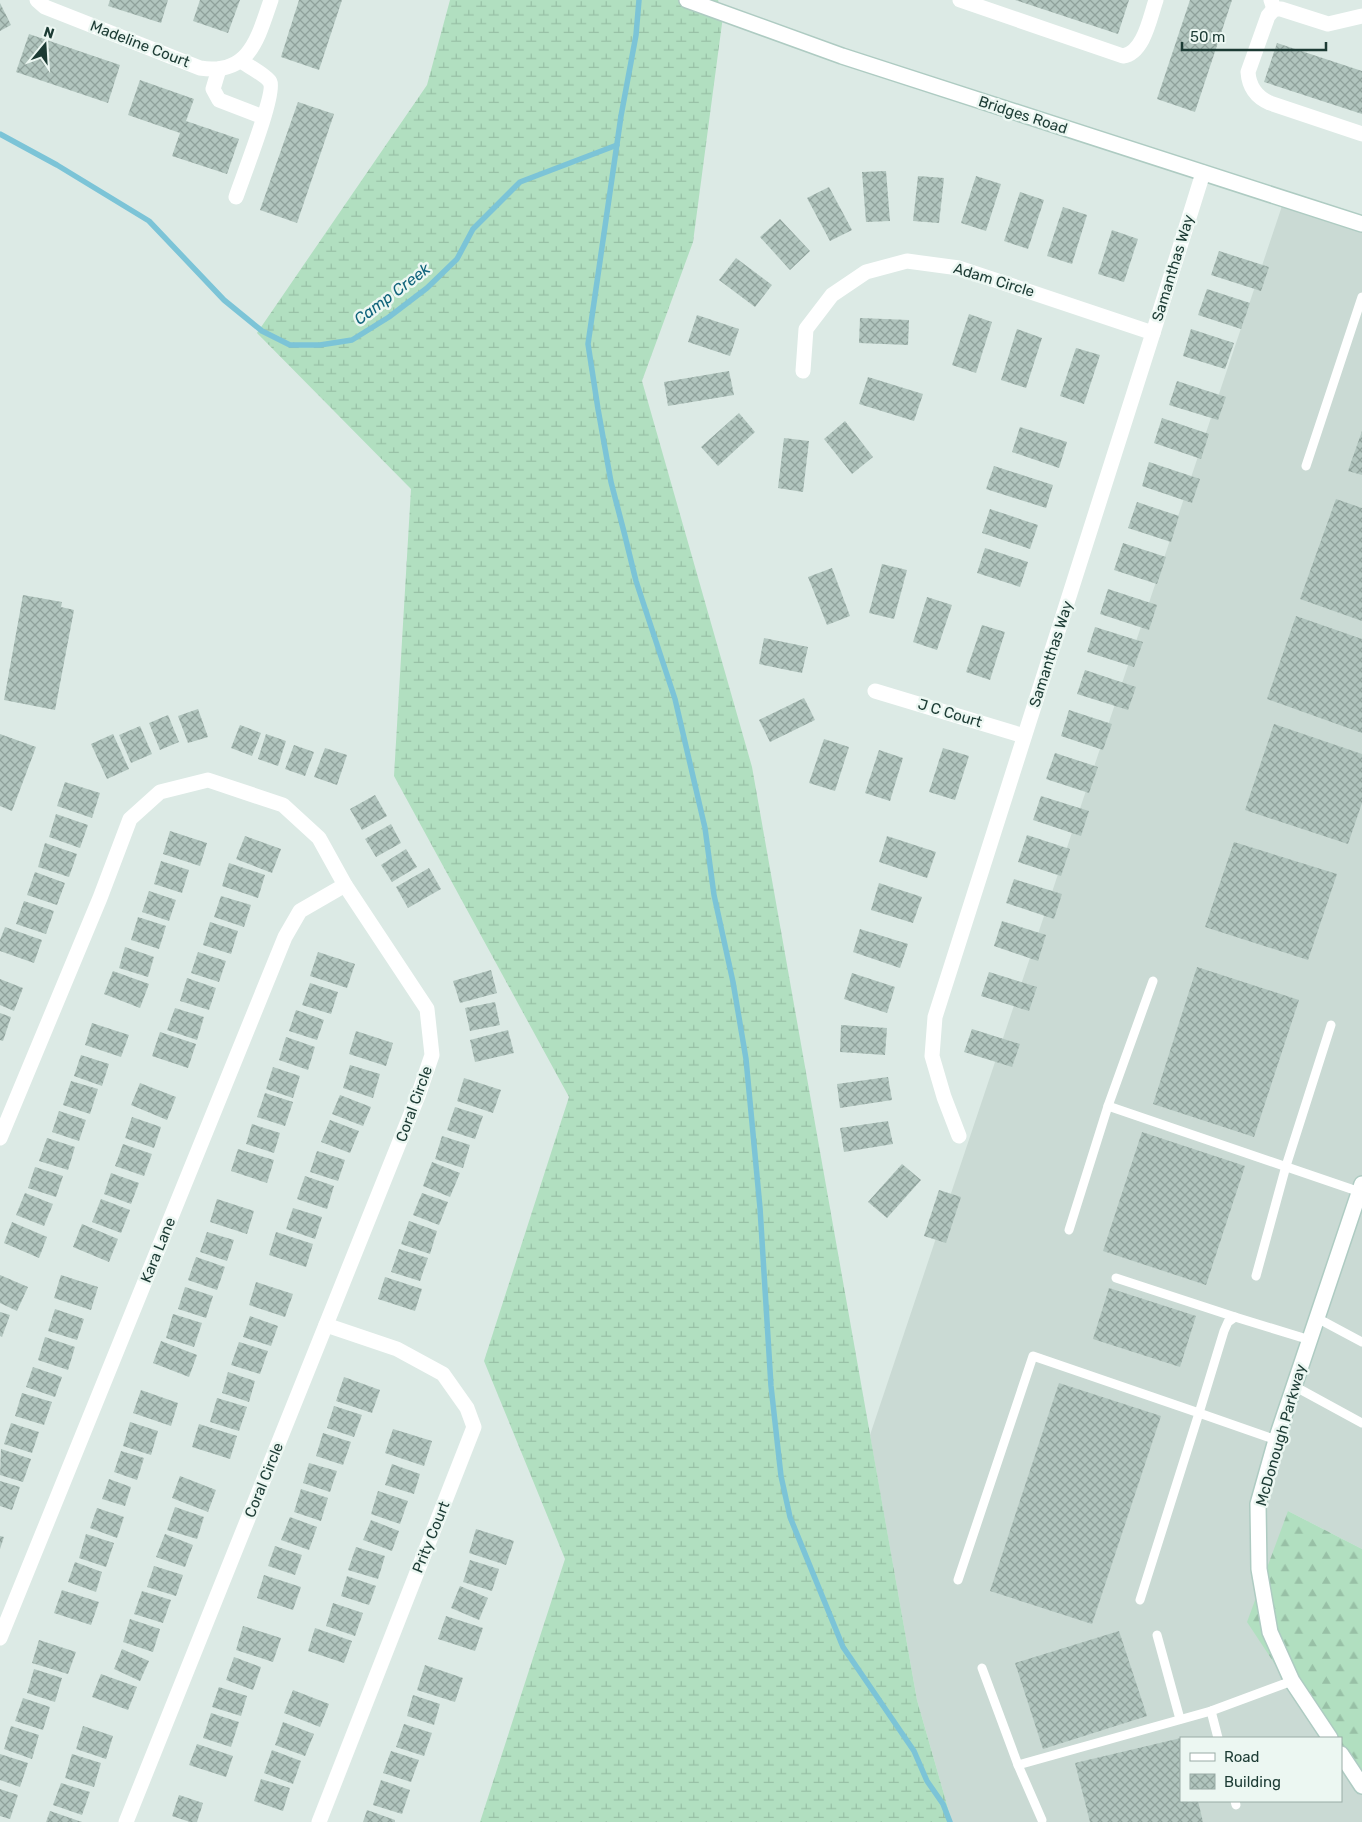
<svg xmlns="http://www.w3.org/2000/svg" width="1362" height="1822" viewBox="0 0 1362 1822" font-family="Rubik,sans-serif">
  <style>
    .built { fill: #cadad4 }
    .forest { fill: url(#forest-firs) }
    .wetland { fill: url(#wetland-marsh) }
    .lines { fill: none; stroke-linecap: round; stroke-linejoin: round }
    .stream { stroke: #7cc4d7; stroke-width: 5.5 }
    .building { fill: url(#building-cross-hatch) }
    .secondary-casing { stroke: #aecbc2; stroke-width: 18 }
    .lane { stroke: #fff; stroke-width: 9 }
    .street { stroke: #fff; stroke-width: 15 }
    .secondary { stroke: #fff; stroke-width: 15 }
    .labels { text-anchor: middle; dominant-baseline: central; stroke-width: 5; stroke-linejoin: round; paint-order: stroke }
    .street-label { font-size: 15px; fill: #1c3b34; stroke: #ecf7f2 }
    .water-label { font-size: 16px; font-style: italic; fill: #11647c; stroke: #ecf7f2 }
  </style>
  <defs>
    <pattern id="forest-firs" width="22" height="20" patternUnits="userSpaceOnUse" patternTransform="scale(1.25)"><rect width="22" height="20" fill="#b1dfc0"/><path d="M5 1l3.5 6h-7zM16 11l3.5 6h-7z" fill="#98c0a6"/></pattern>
    <pattern id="wetland-marsh" width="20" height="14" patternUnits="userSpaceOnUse" patternTransform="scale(1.25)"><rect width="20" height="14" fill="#b1dfc0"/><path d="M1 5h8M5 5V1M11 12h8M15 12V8" fill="none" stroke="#98c0a6"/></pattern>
    <pattern id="building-cross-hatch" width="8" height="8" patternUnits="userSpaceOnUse" patternTransform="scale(1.25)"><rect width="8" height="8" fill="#b1c5be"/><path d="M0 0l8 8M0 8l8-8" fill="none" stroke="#8fa19b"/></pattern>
  </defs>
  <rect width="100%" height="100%" fill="#dceae5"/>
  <polygon class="built" points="1283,203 1362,229 1362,1549 1288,1511 1324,1738 1181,1738 1181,1801 1341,1801 1341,1763 1362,1795 1362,1822 952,1822 917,1700 870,1435"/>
  <polygon class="forest" points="1288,1511 1362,1549 1362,1795 1341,1763 1341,1738 1324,1738 1247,1622"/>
  <polygon class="wetland" points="450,0 718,0 723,16 693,242 642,381 752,767 917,1700 952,1822 480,1822 565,1559 484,1361 569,1097 394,776 411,489 257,333 427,85"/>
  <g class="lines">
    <g class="stream">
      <polyline points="639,0 636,35 621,116 588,344 598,409 611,482 624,532 636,581 675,699 705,828 714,895 733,982 746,1059 760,1208 771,1386 781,1476 790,1517 843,1647 914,1751 927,1781 943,1804 950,1822"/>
      <polyline points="0,134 57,165 149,221 224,300 262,331 290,345 320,345 352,340 389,317 427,288 457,259 473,229 520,182 617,145"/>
    </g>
  </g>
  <g class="building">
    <polygon points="110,0 168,0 161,23 108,6"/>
    <polygon points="200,0 240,0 228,33 193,21"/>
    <polygon points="299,0 342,0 319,70 281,57"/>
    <polygon points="1015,0 1129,0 1118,34"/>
    <polygon points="1190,0 1232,0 1195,112 1157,99"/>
    <polygon points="0,3 11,25 0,31"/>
    <polygon points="29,34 120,65 108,103 16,72"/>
    <polygon points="1277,43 1362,71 1362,114 1264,82"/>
    <polygon points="140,80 194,99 186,121 239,139 227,174 172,156 180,133 128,115"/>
    <polygon points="298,102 334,114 297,223 260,210"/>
    <polygon points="886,171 890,221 866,222 862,172"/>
    <polygon points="918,176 944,178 939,223 913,221"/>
    <polygon points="976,176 1001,184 986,231 961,223"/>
    <polygon points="829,187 852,230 830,241 807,198"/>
    <polygon points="1020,192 1044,200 1028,249 1004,241"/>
    <polygon points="1063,207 1087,215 1072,264 1047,256"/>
    <polygon points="780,219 810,251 790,270 760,237"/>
    <polygon points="1112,230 1138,239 1124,282 1098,274"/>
    <polygon points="1219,251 1269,267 1261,291 1211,275"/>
    <polygon points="736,258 772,285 755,307 719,280"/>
    <polygon points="1207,289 1250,303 1241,329 1198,315"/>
    <polygon points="969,314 992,322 976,373 952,365"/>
    <polygon points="697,315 739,329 730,356 688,342"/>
    <polygon points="860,318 909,320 908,345 859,343"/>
    <polygon points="1017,329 1042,338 1026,388 1001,380"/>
    <polygon points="1191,329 1234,343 1225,369 1183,356"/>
    <polygon points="1076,348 1100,355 1084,404 1060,396"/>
    <polygon points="729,371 734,395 668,406 664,382"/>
    <polygon points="868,377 923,394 914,421 859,404"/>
    <polygon points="1177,381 1226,397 1218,420 1169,405"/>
    <polygon points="739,413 755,432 718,466 701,447"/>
    <polygon points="1162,418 1209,434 1201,459 1154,443"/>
    <polygon points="845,421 873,457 852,474 824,439"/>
    <polygon points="1020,427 1067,442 1059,468 1012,452"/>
    <polygon points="1362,431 1362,475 1348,471"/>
    <polygon points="784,438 809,441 803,492 778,488"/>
    <polygon points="1149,462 1200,479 1192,503 1142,486"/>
    <polygon points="994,466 1053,485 1046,508 986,489"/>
    <polygon points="1336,499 1362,508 1362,621 1300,599"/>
    <polygon points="1137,502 1179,516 1171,542 1128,528"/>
    <polygon points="990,509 1038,525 1030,549 982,533"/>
    <polygon points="1123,543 1166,557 1157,584 1114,570"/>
    <polygon points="985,548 1028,562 1020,587 977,573"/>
    <polygon points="882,564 907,570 894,619 869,613"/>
    <polygon points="832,568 850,616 827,625 808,577"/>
    <polygon points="1108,589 1157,605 1149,630 1100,614"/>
    <polygon points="23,595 62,602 61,607 74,610 55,710 4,700"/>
    <polygon points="927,597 952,605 937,650 913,642"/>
    <polygon points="1296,616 1362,639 1362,733 1267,699"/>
    <polygon points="982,625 1005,632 990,680 966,672"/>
    <polygon points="1095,627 1143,642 1134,667 1087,652"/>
    <polygon points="764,638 808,647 802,673 759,664"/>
    <polygon points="1085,670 1136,687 1128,710 1077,694"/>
    <polygon points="804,698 815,720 770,742 759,720"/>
    <polygon points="198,709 208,737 188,743 178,716"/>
    <polygon points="1069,710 1112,724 1103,750 1061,736"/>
    <polygon points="168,715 179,742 160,750 149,723"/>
    <polygon points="1274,724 1362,754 1362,803 1348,844 1245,810"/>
    <polygon points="240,725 261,733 252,756 231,748"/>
    <polygon points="140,726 152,754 131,763 119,735"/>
    <polygon points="0,734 36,747 12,811 0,806"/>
    <polygon points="113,734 129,769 107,779 91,744"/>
    <polygon points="266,734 286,741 278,766 258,759"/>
    <polygon points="824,739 849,747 835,791 809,783"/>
    <polygon points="294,745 314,752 305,776 285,769"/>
    <polygon points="325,748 347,755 337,785 314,777"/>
    <polygon points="943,748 969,756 955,800 929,792"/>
    <polygon points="879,750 903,758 890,801 865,793"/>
    <polygon points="1055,753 1098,767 1089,793 1046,779"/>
    <polygon points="65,782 100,793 92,818 57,806"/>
    <polygon points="375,795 387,816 362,830 350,809"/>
    <polygon points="1041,796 1089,811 1081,836 1033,820"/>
    <polygon points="56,814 88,825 80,848 49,837"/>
    <polygon points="391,824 401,843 376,857 365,839"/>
    <polygon points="170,831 207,843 200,866 163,854"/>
    <polygon points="1027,835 1070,849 1061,876 1018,862"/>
    <polygon points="245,836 281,849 272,873 236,859"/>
    <polygon points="887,836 936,852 927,878 879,862"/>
    <polygon points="1234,842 1337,874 1308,960 1205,927"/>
    <polygon points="45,843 77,854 69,877 38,867"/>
    <polygon points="406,849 417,867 392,882 381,865"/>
    <polygon points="161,861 189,870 182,893 154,884"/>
    <polygon points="229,863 265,875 258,898 222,886"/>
    <polygon points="429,868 441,889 408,908 396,887"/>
    <polygon points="35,872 65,883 57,905 27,895"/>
    <polygon points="1014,879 1062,894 1054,919 1006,903"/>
    <polygon points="879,883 922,897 913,923 871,910"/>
    <polygon points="149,891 176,900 169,921 142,912"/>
    <polygon points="221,896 251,905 244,927 214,917"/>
    <polygon points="24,901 54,911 46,934 16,924"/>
    <polygon points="138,917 166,926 159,949 131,940"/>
    <polygon points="1002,921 1046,935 1038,961 994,946"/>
    <polygon points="210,922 238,931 231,954 203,945"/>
    <polygon points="5,927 42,940 34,963 0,951 0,940"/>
    <polygon points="860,929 908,944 900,968 853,952"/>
    <polygon points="125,947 154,957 148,977 119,968"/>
    <polygon points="198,952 226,961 219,982 191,973"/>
    <polygon points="318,952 355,964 347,988 310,976"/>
    <polygon points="1197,967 1299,1000 1254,1137 1153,1104"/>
    <polygon points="491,970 497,993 460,1003 453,981"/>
    <polygon points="113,971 149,984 140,1008 104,994"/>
    <polygon points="989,972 1037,987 1029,1011 981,996"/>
    <polygon points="852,973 895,987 887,1013 844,999"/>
    <polygon points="187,978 216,988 209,1010 180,1001"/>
    <polygon points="0,979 23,988 14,1011 0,1005"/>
    <polygon points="310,983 338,992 331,1014 302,1005"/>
    <polygon points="495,1002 500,1025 470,1031 465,1008"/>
    <polygon points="175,1008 204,1017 197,1040 167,1030"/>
    <polygon points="296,1010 324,1020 317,1040 289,1031"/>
    <polygon points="0,1013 11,1017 3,1041 0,1040"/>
    <polygon points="92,1023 129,1035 121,1057 85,1045"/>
    <polygon points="841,1025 887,1028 885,1055 840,1052"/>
    <polygon points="972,1029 1020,1044 1012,1067 964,1052"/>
    <polygon points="508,1030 514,1053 475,1062 470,1040"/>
    <polygon points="356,1031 393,1043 386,1066 349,1054"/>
    <polygon points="160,1032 196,1044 188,1068 152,1056"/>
    <polygon points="286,1037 315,1047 308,1070 279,1060"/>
    <polygon points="81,1055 109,1064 102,1086 74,1076"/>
    <polygon points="350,1065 380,1074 373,1098 343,1088"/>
    <polygon points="273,1067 300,1076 293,1098 266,1089"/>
    <polygon points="888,1077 892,1100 840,1108 837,1084"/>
    <polygon points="464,1078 501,1090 493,1113 457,1101"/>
    <polygon points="71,1081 98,1089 90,1114 63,1105"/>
    <polygon points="140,1083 176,1097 167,1120 131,1105"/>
    <polygon points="265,1093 293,1102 285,1126 257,1117"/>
    <polygon points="340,1095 371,1107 363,1126 332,1114"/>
    <polygon points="455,1107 483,1116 475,1139 447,1130"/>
    <polygon points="59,1111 86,1120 79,1141 52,1132"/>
    <polygon points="132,1117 161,1127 154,1148 125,1138"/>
    <polygon points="330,1120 359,1131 350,1153 321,1142"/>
    <polygon points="888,1121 893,1144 844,1152 840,1128"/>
    <polygon points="252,1124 280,1133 274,1153 246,1144"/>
    <polygon points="1142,1132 1245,1166 1206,1285 1103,1251"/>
    <polygon points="442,1136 470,1145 463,1168 435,1159"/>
    <polygon points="47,1138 75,1147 68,1170 39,1161"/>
    <polygon points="123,1144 152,1154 144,1176 115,1166"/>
    <polygon points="238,1149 274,1160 267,1183 231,1171"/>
    <polygon points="317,1151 345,1160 338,1181 310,1172"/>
    <polygon points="432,1162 460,1173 450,1197 423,1186"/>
    <polygon points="902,1164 921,1180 887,1218 868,1202"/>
    <polygon points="35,1167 63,1176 56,1197 28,1188"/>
    <polygon points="111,1173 139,1183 131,1204 104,1194"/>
    <polygon points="305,1176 334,1186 327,1209 297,1199"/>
    <polygon points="939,1190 961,1197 946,1243 924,1236"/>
    <polygon points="25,1193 53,1204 44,1226 16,1215"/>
    <polygon points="422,1193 448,1202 439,1225 413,1215"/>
    <polygon points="101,1199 130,1210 121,1233 92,1222"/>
    <polygon points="217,1199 254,1211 247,1234 210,1222"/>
    <polygon points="293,1208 322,1217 315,1239 286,1229"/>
    <polygon points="409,1221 437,1231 430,1254 401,1244"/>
    <polygon points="12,1222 47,1237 39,1258 4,1243"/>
    <polygon points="82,1224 118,1239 109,1262 73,1247"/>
    <polygon points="207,1232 234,1240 227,1261 200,1252"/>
    <polygon points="276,1232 313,1244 306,1267 269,1255"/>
    <polygon points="399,1249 428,1258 420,1281 391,1272"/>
    <polygon points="196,1257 225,1267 217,1290 188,1280"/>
    <polygon points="0,1275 28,1287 17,1311 0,1303"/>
    <polygon points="61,1275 98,1287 91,1310 54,1298"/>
    <polygon points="385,1277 422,1289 415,1311 378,1299"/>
    <polygon points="256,1282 293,1294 285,1317 249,1305"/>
    <polygon points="185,1287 213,1296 206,1318 178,1309"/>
    <polygon points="1109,1288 1196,1316 1180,1367 1093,1339"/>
    <polygon points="55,1309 84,1319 77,1340 48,1331"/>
    <polygon points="0,1312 10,1315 2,1337 0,1336"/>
    <polygon points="173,1314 202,1323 194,1347 166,1338"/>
    <polygon points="250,1316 278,1326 271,1346 243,1337"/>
    <polygon points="45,1337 75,1347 68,1370 38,1360"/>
    <polygon points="161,1341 197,1355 189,1377 153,1363"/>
    <polygon points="239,1342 268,1351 260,1374 231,1365"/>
    <polygon points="33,1367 62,1377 55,1397 26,1387"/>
    <polygon points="228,1372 255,1381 249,1402 222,1393"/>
    <polygon points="344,1377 380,1390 372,1413 336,1401"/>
    <polygon points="1059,1383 1161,1416 1092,1624 990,1591"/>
    <polygon points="141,1390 178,1403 171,1426 133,1413"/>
    <polygon points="22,1393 52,1402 44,1425 15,1416"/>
    <polygon points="217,1398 247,1407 239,1431 210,1422"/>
    <polygon points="334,1406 362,1415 354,1437 327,1428"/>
    <polygon points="130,1422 158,1431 151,1455 123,1446"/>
    <polygon points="11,1423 39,1432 32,1453 4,1444"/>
    <polygon points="199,1424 237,1436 230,1459 192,1447"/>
    <polygon points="393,1429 432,1441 424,1466 385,1453"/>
    <polygon points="323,1433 351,1442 343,1465 316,1456"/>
    <polygon points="1,1449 31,1459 23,1482 0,1475"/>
    <polygon points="121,1451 144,1458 137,1480 114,1472"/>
    <polygon points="309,1463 337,1471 330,1492 303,1483"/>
    <polygon points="392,1464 420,1474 414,1494 385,1485"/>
    <polygon points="180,1476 216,1490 208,1512 172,1498"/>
    <polygon points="109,1479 131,1487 125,1506 102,1499"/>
    <polygon points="0,1481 20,1487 12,1510 0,1506"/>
    <polygon points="301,1489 328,1498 321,1521 294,1512"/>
    <polygon points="378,1491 408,1501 400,1524 371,1514"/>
    <polygon points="175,1507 204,1517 197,1539 167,1530"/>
    <polygon points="97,1508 124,1517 117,1538 90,1528"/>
    <polygon points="290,1517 317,1527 309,1550 281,1540"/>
    <polygon points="371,1520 399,1531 392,1551 363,1540"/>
    <polygon points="476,1529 514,1541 506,1565 469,1553"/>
    <polygon points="86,1534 114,1543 106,1567 79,1558"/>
    <polygon points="165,1534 193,1545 185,1567 156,1557"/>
    <polygon points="0,1536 4,1537 0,1549"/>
    <polygon points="275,1546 302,1555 295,1575 268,1566"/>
    <polygon points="356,1547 385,1556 378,1579 348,1570"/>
    <polygon points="470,1560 499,1569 492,1591 463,1582"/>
    <polygon points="75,1562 102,1572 96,1592 68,1582"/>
    <polygon points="154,1566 183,1575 176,1596 147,1587"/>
    <polygon points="264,1575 301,1587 293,1610 257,1598"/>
    <polygon points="347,1576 376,1586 369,1605 341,1596"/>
    <polygon points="460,1586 488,1598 479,1620 451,1608"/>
    <polygon points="62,1590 99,1602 91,1625 54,1613"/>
    <polygon points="142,1591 171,1600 163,1623 134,1614"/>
    <polygon points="333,1603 363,1613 355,1636 326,1626"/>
    <polygon points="446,1616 483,1628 475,1651 438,1639"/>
    <polygon points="130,1619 160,1629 153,1652 123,1642"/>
    <polygon points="243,1626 281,1638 273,1662 236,1650"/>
    <polygon points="315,1628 352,1641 344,1663 308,1651"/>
    <polygon points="1119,1631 1147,1716 1043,1749 1015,1663"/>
    <polygon points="39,1640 76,1652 68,1674 32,1663"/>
    <polygon points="122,1649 149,1661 140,1681 114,1669"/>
    <polygon points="234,1657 261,1667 253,1690 226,1680"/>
    <polygon points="425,1665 463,1678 455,1702 417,1690"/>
    <polygon points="34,1669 62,1678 55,1702 27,1693"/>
    <polygon points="101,1674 137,1687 128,1710 92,1697"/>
    <polygon points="219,1687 247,1696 241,1716 212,1707"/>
    <polygon points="293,1690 329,1704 320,1727 284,1713"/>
    <polygon points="413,1695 440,1704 434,1725 407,1716"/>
    <polygon points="23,1698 50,1707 43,1730 15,1721"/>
    <polygon points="211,1713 239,1722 231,1747 203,1738"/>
    <polygon points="283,1722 314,1734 305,1756 275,1745"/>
    <polygon points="404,1724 432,1733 424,1756 396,1747"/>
    <polygon points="11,1726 39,1735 32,1759 4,1749"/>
    <polygon points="83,1726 113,1736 106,1759 76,1749"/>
    <polygon points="1181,1738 1181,1801 1198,1801 1203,1822 1090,1822 1075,1763"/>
    <polygon points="197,1744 233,1756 226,1777 189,1765"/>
    <polygon points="272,1750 301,1761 293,1784 264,1773"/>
    <polygon points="391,1751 419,1760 411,1782 383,1773"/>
    <polygon points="0,1754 28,1763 20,1787 0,1780"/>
    <polygon points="72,1754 101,1763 94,1787 65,1778"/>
    <polygon points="261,1779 290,1788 283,1811 254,1801"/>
    <polygon points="381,1780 410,1790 402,1814 373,1805"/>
    <polygon points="61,1783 90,1792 82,1815 53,1805"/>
    <polygon points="0,1789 18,1795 10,1819 0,1816"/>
    <polygon points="179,1795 203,1803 197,1822 190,1822 172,1816"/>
    <polygon points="367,1810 395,1820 395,1822 363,1822"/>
    <polygon points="50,1811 82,1822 46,1822"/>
  </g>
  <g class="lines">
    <g class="secondary-casing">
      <g id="secondary">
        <polyline points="687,0 842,56 1362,224"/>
        <polyline points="1330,1738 1292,1681 1270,1632 1259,1569 1258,1504 1276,1440 1362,1184"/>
        <polyline points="1341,1754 1362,1786"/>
      </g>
    </g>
    <g class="lane">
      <polyline points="1306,466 1362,297"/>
      <polyline points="1153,981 1108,1106 1360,1192"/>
      <polyline points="1069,1230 1108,1106"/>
      <polyline points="1256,1276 1286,1166 1331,1025"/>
      <polyline points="1116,1278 1235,1317"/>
      <polyline points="1317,1318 1362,1342"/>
      <polyline points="1294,1386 1362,1423"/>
      <polyline points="1276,1440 1199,1413 1224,1331 1228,1322 1235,1317 1310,1340"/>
      <polyline points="958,1580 1033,1356 1199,1413 1140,1600"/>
      <polyline points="1157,1635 1180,1719"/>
      <polyline points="982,1668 1018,1765 1211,1711 1292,1681"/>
      <polyline points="1211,1711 1218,1738"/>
      <polyline points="1018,1765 1042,1820"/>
      <polyline points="1235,1801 1236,1805"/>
    </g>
    <g class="street">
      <path d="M37,0L45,7L200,68C250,76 258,37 271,0"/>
      <path d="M960,0L1123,56C1144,53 1150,17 1156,0"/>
      <polyline points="1271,0 1274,9 1281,9 1328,24 1362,16"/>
      <path d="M1274,9L1268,16L1248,72C1249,87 1256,97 1270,103L1362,134"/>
      <polyline points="219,69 213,89 219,100 263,117"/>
      <path d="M236,197C242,179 276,93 270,82C266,75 248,66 241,61"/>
      <polyline points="803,371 806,329 832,295 866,272 907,261 959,268 1153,333"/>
      <polyline points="875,691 1024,736"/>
      <polyline points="959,1136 944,1097 932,1056 935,1017 1153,333 1203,173"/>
      <polyline points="0,1138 100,898 130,819 160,792 208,780 283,805 319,838 345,885 427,1009 432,1055 418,1096 126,1822"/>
      <polyline points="0,1638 285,937 300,911 345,885"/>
      <polyline points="319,1822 474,1427 467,1408 443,1374 397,1349 326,1325"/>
    </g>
    <use href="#secondary" class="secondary"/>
  </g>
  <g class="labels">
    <g class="street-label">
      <text transform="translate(140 44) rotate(21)">Madeline Court</text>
      <text transform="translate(1023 115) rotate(18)">Bridges Road</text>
      <text transform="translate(1173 268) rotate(-73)">Samanthas Way</text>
      <text transform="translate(994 280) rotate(17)">Adam Circle</text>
      <text transform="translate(1051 654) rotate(-72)">Samanthas Way</text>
      <text transform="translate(950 713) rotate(17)">J C Court</text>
      <text transform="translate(414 1104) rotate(-70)">Coral Circle</text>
      <text transform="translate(158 1250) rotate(-68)">Kara Lane</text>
      <text transform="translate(1281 1435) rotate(-74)">McDonough Parkway</text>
      <text transform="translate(264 1480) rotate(-68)">Coral Circle</text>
      <text transform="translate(431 1537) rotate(-68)">Prity Court</text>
    </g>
    <g class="water-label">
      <text transform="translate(392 294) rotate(-37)">Camp Creek</text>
    </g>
  </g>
  <rect x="1180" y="1737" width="162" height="65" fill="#ecf7f2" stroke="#99aca6"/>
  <rect x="1190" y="1753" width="25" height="8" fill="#ffffff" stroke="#99aca6"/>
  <text x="1224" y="1762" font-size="15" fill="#1c3b34">Road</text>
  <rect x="1190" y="1774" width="25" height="15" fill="url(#building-cross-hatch)" stroke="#99aca6"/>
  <text x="1224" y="1787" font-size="15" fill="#1c3b34">Building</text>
  <g transform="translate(45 45) rotate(18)" stroke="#ecf7f2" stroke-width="4" paint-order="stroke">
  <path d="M0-4L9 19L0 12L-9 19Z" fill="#1c3b34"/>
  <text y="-8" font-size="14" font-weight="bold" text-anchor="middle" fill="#1c3b34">N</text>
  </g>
  <path d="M1182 42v8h144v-8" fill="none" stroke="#1c3b34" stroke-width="2.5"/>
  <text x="1190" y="42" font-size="15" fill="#1c3b34" stroke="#ecf7f2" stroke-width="4" paint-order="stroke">50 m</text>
</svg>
